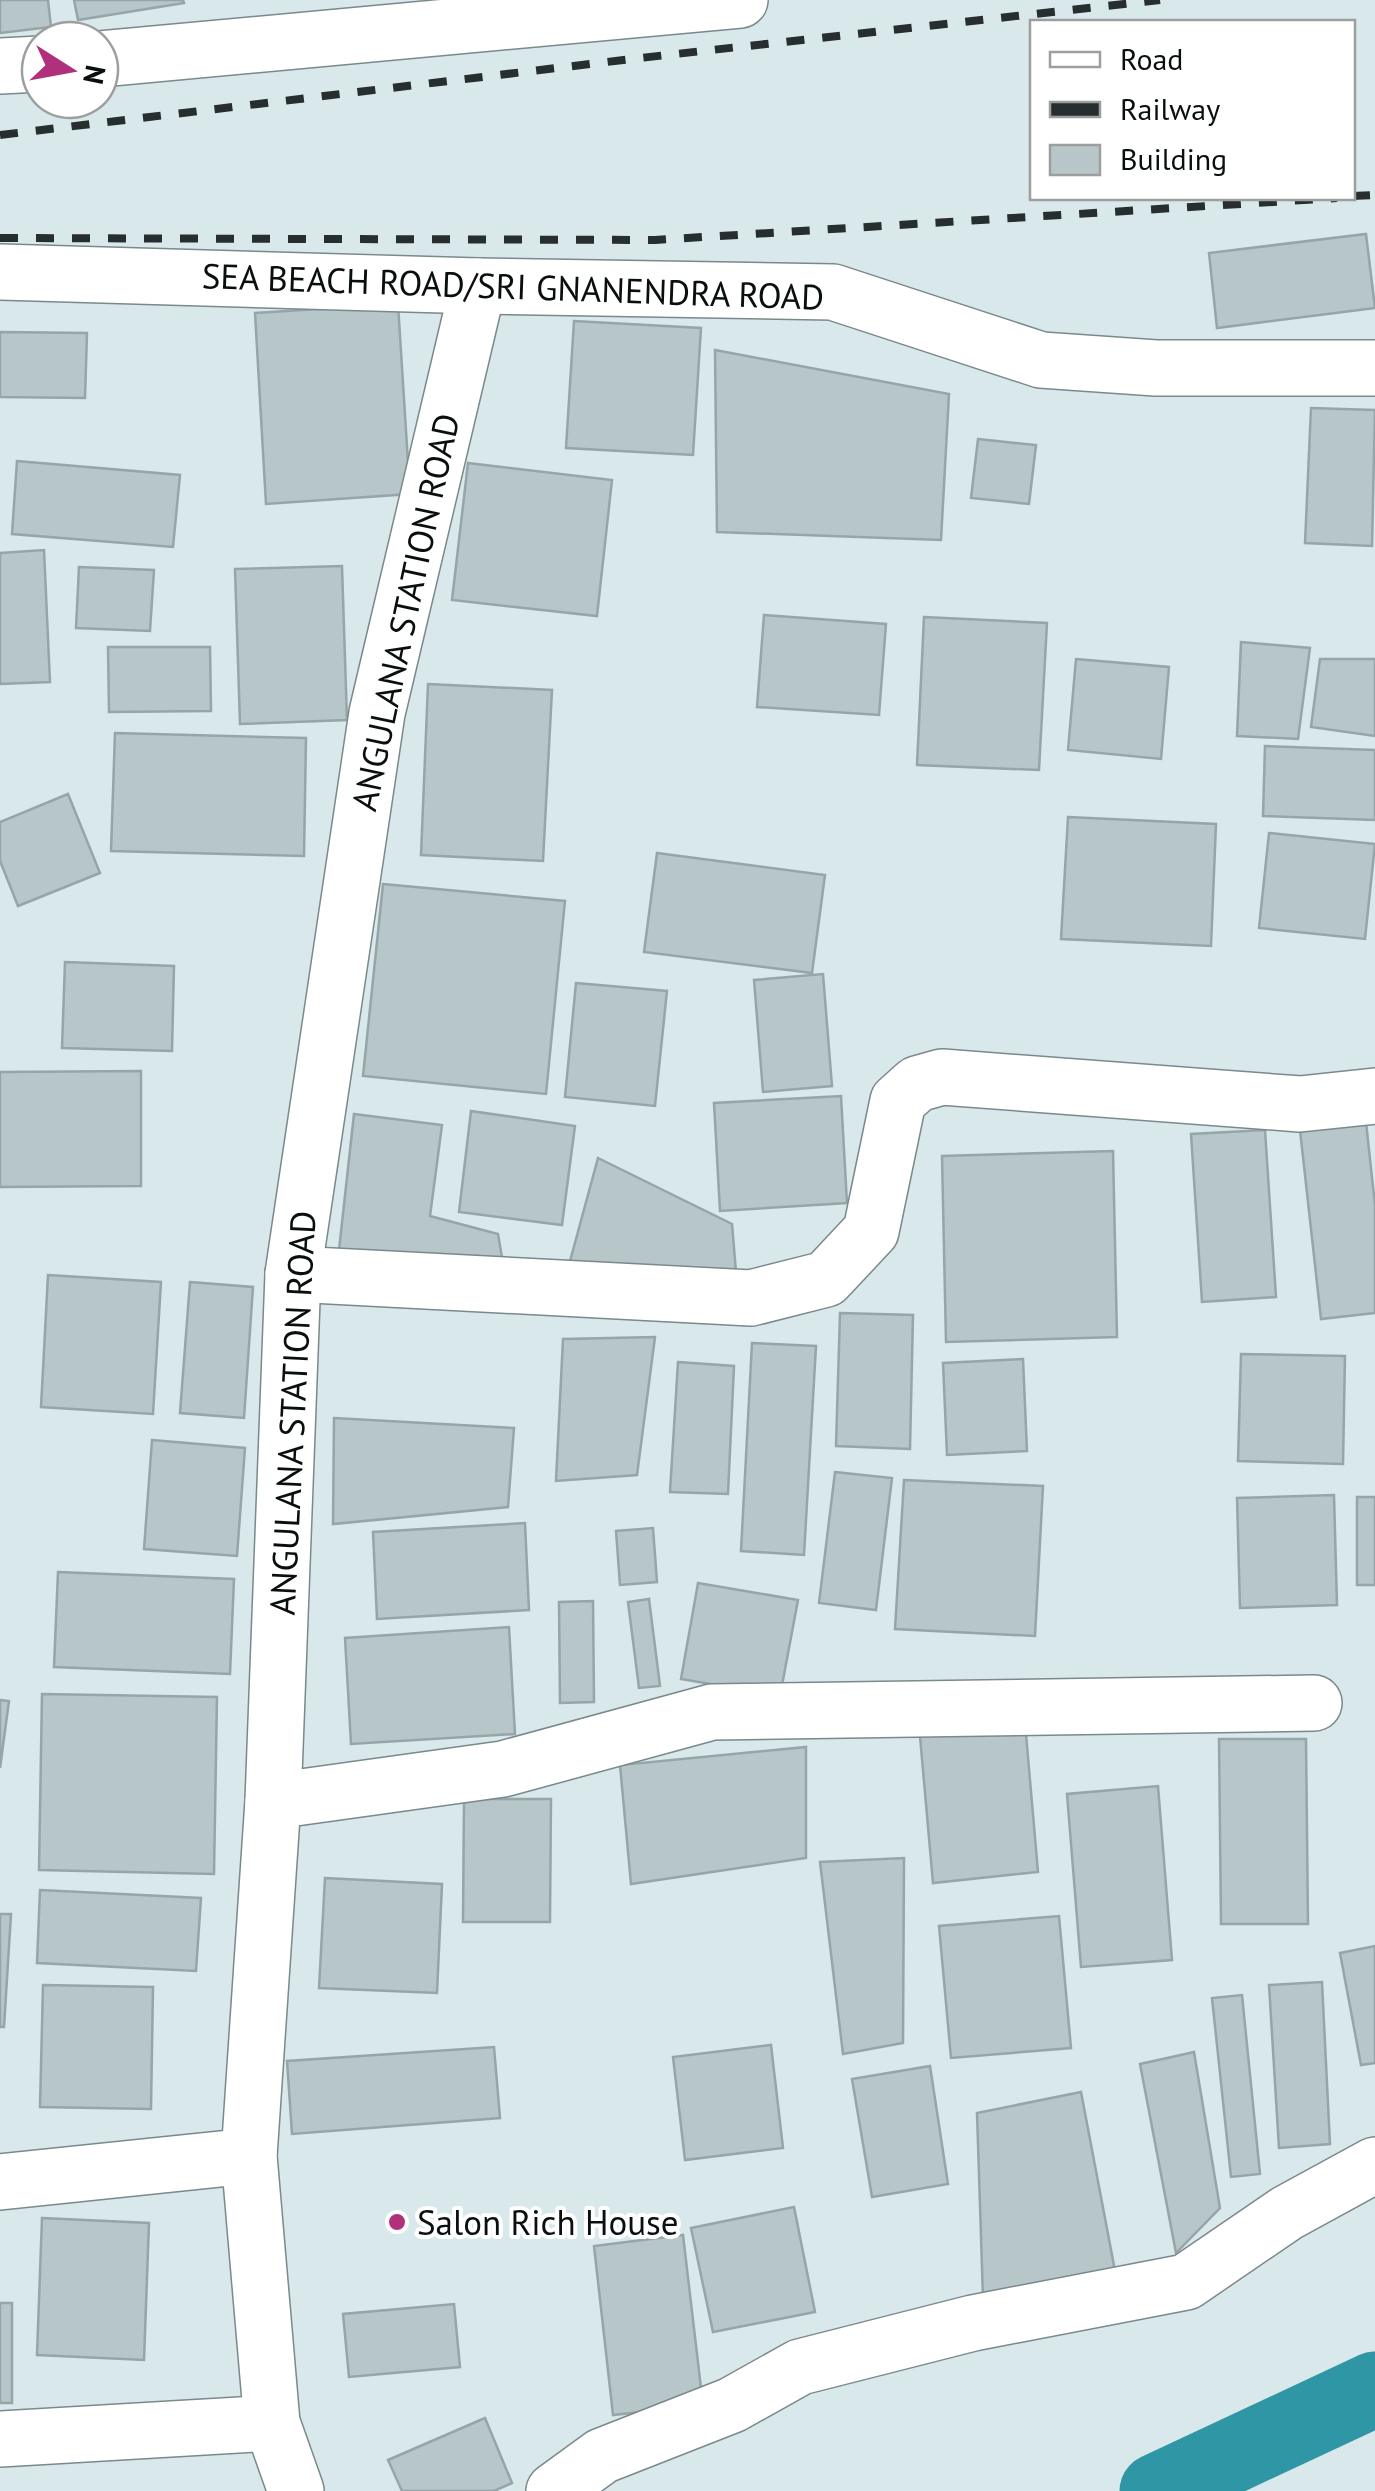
<svg xmlns="http://www.w3.org/2000/svg" width="1375" height="2491" viewBox="0 0 1375 2491" font-family="'PT Sans',sans-serif">
  <style>
    .lines { fill: none; stroke-linecap: round; stroke-linejoin: round }
    .canal { stroke: #2f96a5; stroke-width: 75 }
    .building { fill: #b7c6c9; stroke: #96a5a8; stroke-width: 2.5 }
    .street-casing { stroke: #7a898b; stroke-width: 58 }
    .secondary-casing { stroke: #7a898b; stroke-width: 58 }
    .street { stroke: #fff; stroke-width: 55 }
    .secondary { stroke: #fff; stroke-width: 55 }
    .rail { stroke: #272e2f; stroke-width: 8; stroke-dasharray: 18 18; stroke-linecap: butt }
    .poi-dot { fill: #b1307c; stroke: #fff; stroke-width: 4 }
    .labels { text-anchor: middle; dominant-baseline: central; stroke-width: 8; stroke-linejoin: round; paint-order: stroke }
    .street-label { font-size: 35px; fill: #090f0f; stroke: #fff }
    .poi-label { font-size: 35px; fill: #090f0f; stroke: #fff; text-anchor: start }
  </style>
  <rect width="100%" height="100%" fill="#d8e8eb"/>
  <g class="lines">
    <polyline class="canal" points="1157,2491 1375,2389"/>
  </g>
  <g class="building">
    <polygon points="0,0 48,0 51,27 0,33"/>
    <polygon points="74,0 183,0 184,3 78,20"/>
    <polygon points="1366,234 1375,308 1217,328 1209,253"/>
    <polygon points="398,304 410,494 266,504 255,313"/>
    <polygon points="574,321 701,328 693,455 566,448"/>
    <polygon points="0,332 87,333 85,398 0,397"/>
    <polygon points="715,350 949,394 941,540 717,532"/>
    <polygon points="1311,408 1375,410 1372,546 1305,543"/>
    <polygon points="978,439 1036,445 1029,504 971,498"/>
    <polygon points="17,461 180,475 173,547 12,534"/>
    <polygon points="468,463 612,480 597,616 452,600"/>
    <polygon points="44,550 50,682 0,684 0,553"/>
    <polygon points="342,566 347,720 240,724 235,569"/>
    <polygon points="79,567 154,570 150,631 76,628"/>
    <polygon points="764,615 886,624 879,715 757,707"/>
    <polygon points="924,617 1047,623 1039,770 917,765"/>
    <polygon points="1241,642 1310,648 1298,739 1237,736"/>
    <polygon points="108,647 210,647 211,711 109,712"/>
    <polygon points="1076,659 1169,667 1161,759 1068,750"/>
    <polygon points="1320,659 1375,659 1375,736 1311,727"/>
    <polygon points="428,684 552,690 543,861 421,855"/>
    <polygon points="115,733 306,738 304,856 111,851"/>
    <polygon points="1265,746 1375,750 1375,820 1263,816"/>
    <polygon points="68,794 100,873 18,906 0,861 0,822"/>
    <polygon points="1068,817 1216,824 1211,946 1061,939"/>
    <polygon points="1269,833 1375,844 1365,939 1259,928"/>
    <polygon points="657,853 825,875 812,973 644,952"/>
    <polygon points="383,884 565,901 546,1094 363,1076"/>
    <polygon points="65,962 174,966 172,1051 62,1048"/>
    <polygon points="823,974 832,1086 763,1092 754,980"/>
    <polygon points="576,983 667,991 655,1106 565,1097"/>
    <polygon points="141,1071 141,1186 0,1187 0,1072"/>
    <polygon points="841,1096 847,1203 720,1211 714,1103"/>
    <polygon points="471,1111 575,1126 562,1225 459,1212"/>
    <polygon points="354,1114 442,1125 430,1216 498,1234 505,1275 338,1259"/>
    <polygon points="1366,1122 1375,1205 1375,1313 1321,1319 1300,1130"/>
    <polygon points="1265,1130 1276,1297 1202,1302 1191,1134"/>
    <polygon points="1113,1151 1117,1337 946,1342 942,1156"/>
    <polygon points="598,1158 732,1224 736,1272 563,1287"/>
    <polygon points="48,1275 161,1282 153,1414 41,1407"/>
    <polygon points="190,1282 253,1287 244,1418 180,1413"/>
    <polygon points="840,1313 913,1315 910,1449 836,1446"/>
    <polygon points="655,1337 637,1475 556,1481 563,1339"/>
    <polygon points="752,1343 816,1346 804,1555 741,1551"/>
    <polygon points="1241,1354 1345,1356 1343,1464 1238,1461"/>
    <polygon points="1023,1359 1027,1451 947,1455 943,1363"/>
    <polygon points="678,1362 734,1366 728,1494 670,1492"/>
    <polygon points="334,1418 514,1428 508,1507 333,1524"/>
    <polygon points="152,1440 245,1448 237,1556 144,1549"/>
    <polygon points="835,1472 892,1478 876,1610 819,1603"/>
    <polygon points="904,1480 1043,1486 1035,1636 895,1629"/>
    <polygon points="1334,1495 1337,1605 1240,1608 1237,1498"/>
    <rect x="1357" y="1497" width="18" height="88"/>
    <polygon points="525,1523 529,1610 377,1619 373,1532"/>
    <polygon points="653,1528 657,1582 620,1585 616,1531"/>
    <polygon points="58,1572 234,1579 230,1674 54,1667"/>
    <polygon points="698,1583 798,1600 780,1696 681,1679"/>
    <polygon points="649,1599 660,1686 639,1688 628,1602"/>
    <polygon points="593,1601 594,1702 560,1703 559,1602"/>
    <polygon points="509,1627 515,1734 351,1744 345,1638"/>
    <polygon points="42,1694 217,1697 214,1874 39,1870"/>
    <polygon points="0,1700 9,1701 0,1768"/>
    <polygon points="919,1725 1026,1734 1038,1872 933,1883"/>
    <polygon points="1219,1739 1306,1739 1308,1924 1221,1924"/>
    <polygon points="806,1747 806,1858 631,1884 620,1765"/>
    <polygon points="1158,1786 1172,1960 1081,1967 1067,1794"/>
    <polygon points="464,1799 551,1799 550,1922 463,1922"/>
    <polygon points="904,1858 903,2043 843,2054 820,1862"/>
    <polygon points="325,1878 442,1884 437,1993 319,1988"/>
    <polygon points="40,1890 201,1898 196,1971 37,1963"/>
    <polygon points="0,1914 11,1914 4,2027 0,2027"/>
    <polygon points="1059,1916 1071,2048 951,2058 939,1926"/>
    <polygon points="1375,1946 1375,2063 1361,2065 1340,1953"/>
    <polygon points="1322,1982 1330,2144 1279,2148 1269,1985"/>
    <polygon points="43,1985 153,1987 151,2109 40,2107"/>
    <polygon points="1242,1995 1260,2174 1231,2177 1212,1998"/>
    <polygon points="771,2045 783,2148 685,2160 673,2057"/>
    <polygon points="494,2047 500,2118 292,2134 287,2061"/>
    <polygon points="1194,2052 1220,2208 1176,2253 1140,2064"/>
    <polygon points="930,2066 948,2184 872,2197 852,2079"/>
    <polygon points="1081,2092 1116,2276 983,2298 977,2113"/>
    <polygon points="794,2207 815,2312 713,2332 691,2228"/>
    <polygon points="42,2218 149,2223 144,2360 37,2355"/>
    <polygon points="683,2235 703,2405 613,2415 594,2246"/>
    <rect x="0" y="2303" width="12" height="100"/>
    <polygon points="454,2304 460,2367 349,2377 343,2314"/>
    <polygon points="485,2418 512,2483 494,2491 402,2491 388,2460"/>
  </g>
  <g class="lines">
    <g class="street-casing">
      <g id="street">
        <polyline points="100,59 740,0"/>
        <polyline points="0,66 40,64"/>
        <polyline points="293,1274 751,1298 826,1279 871,1231 898,1101 917,1084 942,1077 1300,1104 1375,1096"/>
        <polyline points="273,1801 503,1769 712,1712 1314,1703"/>
        <polyline points="0,2182 249,2156"/>
        <polyline points="0,2439 272,2423"/>
        <polyline points="554,2491 602,2456 732,2405 800,2367 973,2323 1186,2282 1287,2213 1375,2165"/>
      </g>
    </g>
    <g class="secondary-casing">
      <g id="secondary">
        <polyline points="0,272 478,286 833,292 1041,360 1156,368 1375,368"/>
        <polyline points="296,2491 272,2423 249,2156 273,1801 293,1274 377,713 478,286"/>
      </g>
    </g>
    <use href="#street" class="street"/>
    <use href="#secondary" class="secondary"/>
    <g class="rail">
      <polyline points="0,135 640,58 1160,0"/>
      <polyline points="1352,196 1375,195"/>
      <polyline points="0,238 655,240 1337,198"/>
    </g>
  </g>
  <circle class="poi-dot" cx="397" cy="2222" r="10"/>
  <g class="labels">
    <g class="street-label">
      <text transform="translate(513 286) rotate(2)">SEA BEACH ROAD/SRI GNANENDRA ROAD</text>
      <text transform="translate(405 612) rotate(-78)">ANGULANA STATION ROAD</text>
      <text transform="translate(292 1413) rotate(-87)">ANGULANA STATION ROAD</text>
    </g>
    <g class="poi-label">
      <text x="417" y="2222">Salon Rich House</text>
    </g>
  </g>
  <rect x="1030" y="20" width="325" height="180" fill="#ffffff" stroke="#9d9f9f" stroke-width="2.5"/>
  <rect x="1050" y="52" width="50" height="15" fill="#ffffff" stroke="#9d9f9f" stroke-width="2.5"/>
  <text x="1120" y="70" font-size="30" fill="#090f0f">Road</text>
  <rect x="1050" y="102" width="50" height="15" fill="#272e2f" stroke="#9d9f9f" stroke-width="2.5"/>
  <text x="1120" y="120" font-size="30" fill="#090f0f">Railway</text>
  <rect x="1050" y="145" width="50" height="30" fill="#b7c6c9" stroke="#9d9f9f" stroke-width="2.5"/>
  <text x="1120" y="170" font-size="30" fill="#090f0f">Building</text>
  <g transform="translate(70 70) rotate(101)"><circle r="48" fill="#ffffff" stroke="#9d9f9f" stroke-width="2.5"/>
  <path d="M0-8L18 38L0 25L-18 38Z" fill="#b1307c"/>
  <text y="-15" font-size="28" font-weight="bold" text-anchor="middle" fill="#090f0f">N</text>
  </g>
</svg>
